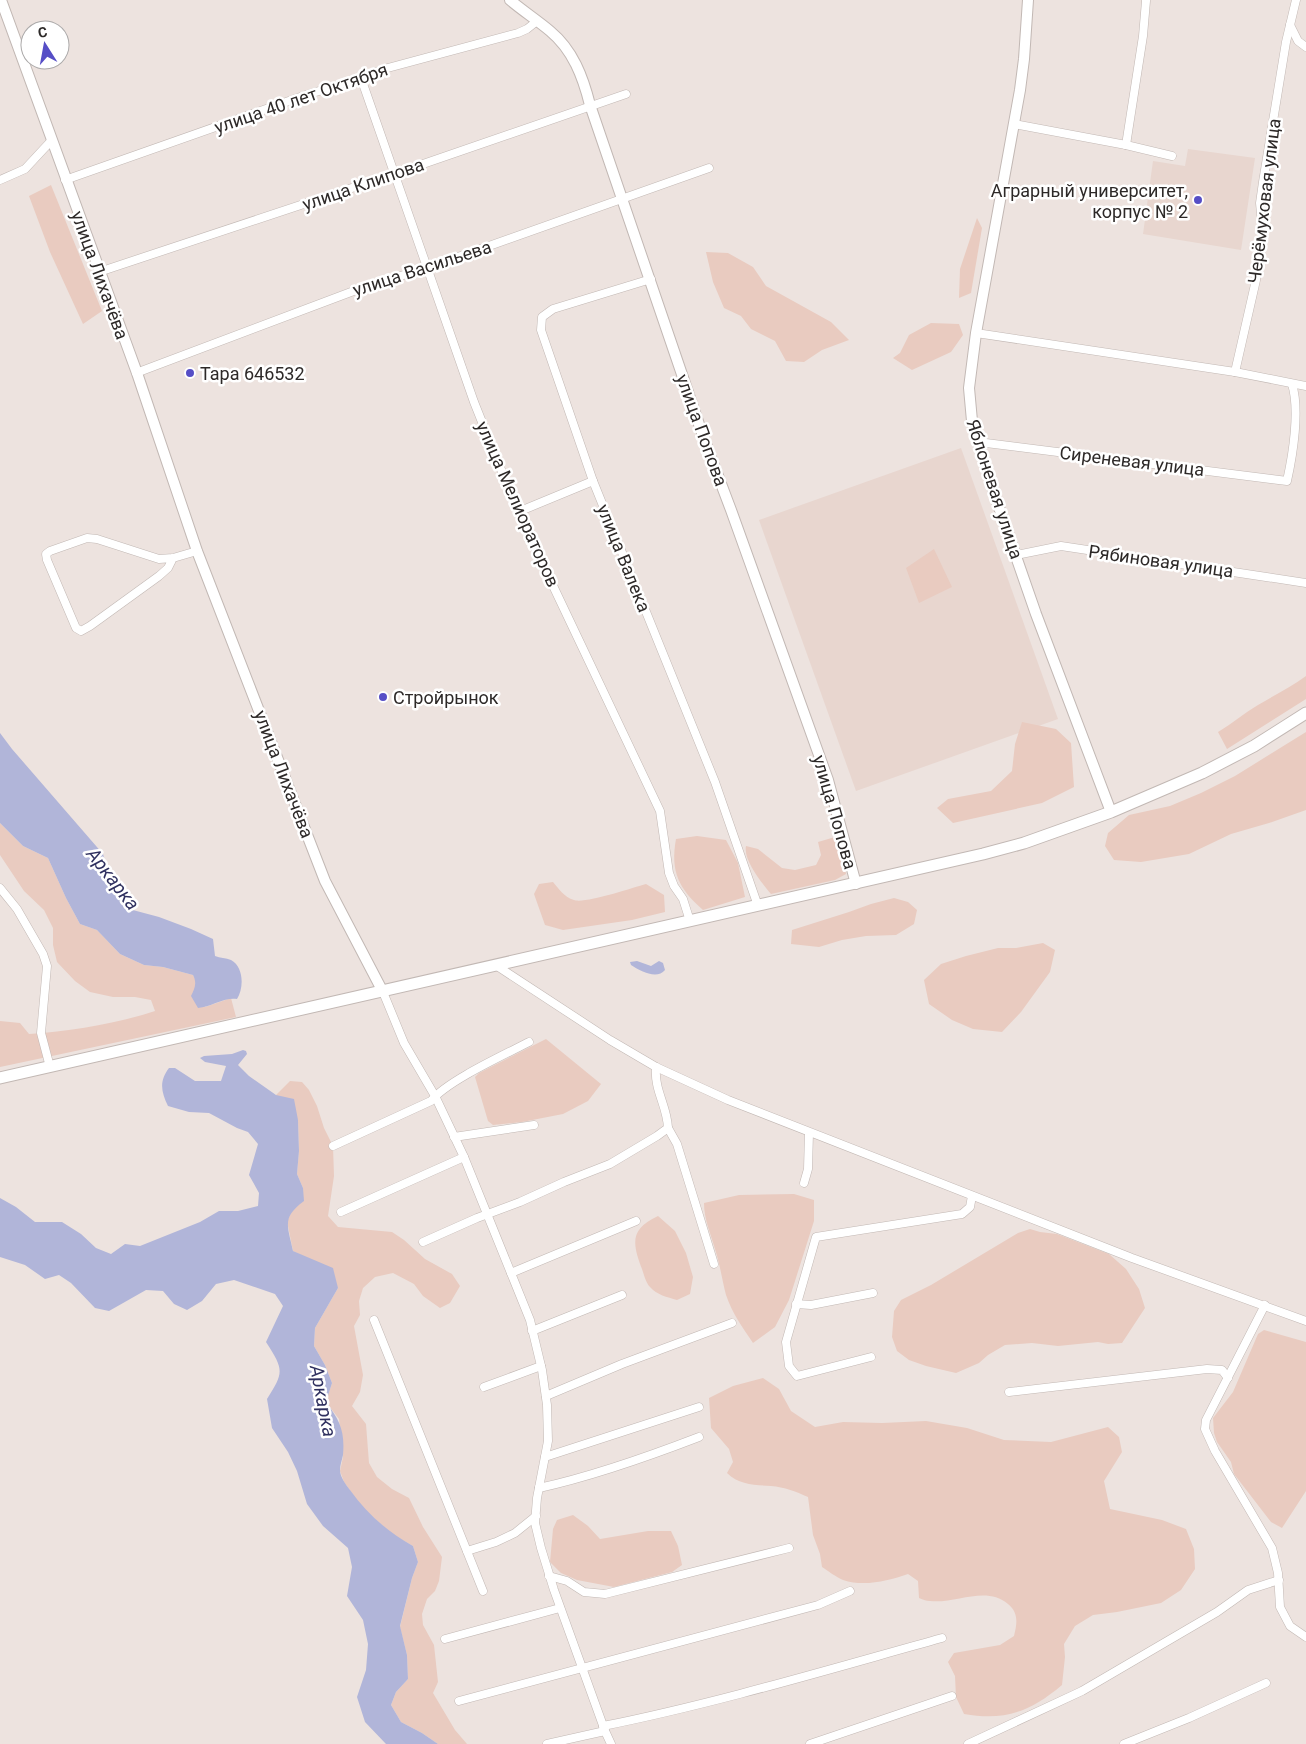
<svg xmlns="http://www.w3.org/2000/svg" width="1306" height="1744" viewBox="0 0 1306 1744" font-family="Roboto,sans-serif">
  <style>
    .built { fill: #e8d6cf }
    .green { fill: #e9cbc0 }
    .water { fill: #b1b5d9 }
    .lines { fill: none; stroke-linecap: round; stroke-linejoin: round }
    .street-casing { stroke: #c2b8b4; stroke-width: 9 }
    .secondary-casing { stroke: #c2b8b4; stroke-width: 12 }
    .primary-casing { stroke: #c2b8b4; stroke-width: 13 }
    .street { stroke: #fff; stroke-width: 8 }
    .secondary { stroke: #fff; stroke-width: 10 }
    .primary { stroke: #fff; stroke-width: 11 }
    .poi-dot { fill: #564ec6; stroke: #fff; stroke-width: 2 }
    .labels { text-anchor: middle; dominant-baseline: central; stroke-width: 5; stroke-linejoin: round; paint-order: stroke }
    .street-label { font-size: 18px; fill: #2d2928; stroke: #fff }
    .poi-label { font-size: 18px; fill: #2d2928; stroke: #fff; text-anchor: start }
    .water-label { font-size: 19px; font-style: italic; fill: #2f305f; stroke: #fff }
  </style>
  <rect width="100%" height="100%" fill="#ede3df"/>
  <g class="built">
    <polygon points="1188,149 1255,158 1241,250 1143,234 1153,161 1185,166"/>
    <polygon points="961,448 1058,719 856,791 759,520"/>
  </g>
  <g class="green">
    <polygon points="51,185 102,311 83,324 50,252 29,196"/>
    <polygon points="977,218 982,228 971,293 959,298 960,269"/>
    <polygon points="706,252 728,253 753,267 766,286 831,322 849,340 822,350 804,362 786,361 775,341 751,329 741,316 724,308 713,282"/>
    <polygon points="931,323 959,324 963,335 951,352 912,370 893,358 900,353 909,335"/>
    <polygon points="934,549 952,587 919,603 906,568"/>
    <path d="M1306,676V699L1227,749L1218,732C1232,724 1244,713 1258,705C1275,695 1291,687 1306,676Z"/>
    <polygon points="1022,722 1056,729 1071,743 1074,787 1042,803 953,823 937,808 948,799 991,791 1012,771 1015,744"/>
    <polygon points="1306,732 1306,810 1269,823 1231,834 1189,854 1141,862 1114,860 1105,846 1108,833 1129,815 1170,806 1201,793 1235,776"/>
    <path d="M0,823L23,846L48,858L66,898L80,924L97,930L120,954L144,965L163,967L193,975L196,981L195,988L205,1007L231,998L236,1017L0,1067V1021L20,1023L29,1034C72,1031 115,1024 155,1011L151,1000L135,997H113L90,992L75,981L57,962L53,945V928L44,910L24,891L0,855Z"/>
    <path d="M697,836L726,840L738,863L745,897L703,910C679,889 670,872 676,839Z"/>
    <path d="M835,837L843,854L846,874L835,880L771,894C762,883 743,860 746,846L758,849L782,868L795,870L816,865L821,855L818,842Z"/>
    <path d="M553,882C559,889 564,897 574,900C584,904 632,888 646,884L664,895L665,912L632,920L563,930L545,925L534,894L539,884Z"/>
    <polygon points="894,898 908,902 917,910 914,924 896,935 866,936 842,940 819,947 791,944 792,930 849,912 871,904"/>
    <polygon points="1043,943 1055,950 1050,972 1021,1012 1002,1032 973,1029 952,1020 929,1004 924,980 941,964 966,956 998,948 1016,948"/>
    <polygon points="546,1039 601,1084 588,1101 563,1114 522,1122 493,1125 488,1121 475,1077 479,1073"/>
    <polygon points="290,1081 302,1082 309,1090 317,1106 324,1128 333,1146 334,1176 328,1216 338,1227 392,1232 404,1240 425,1259 452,1274 460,1286 450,1303 440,1308 423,1296 414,1284 393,1273 375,1277 363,1288 359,1301 360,1315 354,1326 363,1375 360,1392 352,1406 366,1424 369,1463 377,1477 392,1489 409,1498 423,1527 442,1557 439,1581 435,1591 427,1599 422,1614 423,1625 434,1645 438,1682 433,1693 455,1730 467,1744 438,1744 422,1733 401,1722 391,1705 396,1692 408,1679 407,1655 400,1627 412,1578 418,1562 413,1546 395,1536 376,1520 361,1506 344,1482 340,1471 343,1457 339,1419 326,1402 332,1383 325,1365 314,1346 315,1328 338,1288 306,1258 293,1251 287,1221 303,1188 297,1174 299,1151 298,1120 276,1095"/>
    <path d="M794,1194L814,1200V1221L789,1300L775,1327L753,1343C743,1328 732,1313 726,1295C722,1280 720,1264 715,1249C711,1234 704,1220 704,1203L739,1195Z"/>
    <path d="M658,1216L675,1231L686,1253L693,1277L690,1294L677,1300C667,1297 657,1295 650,1287C646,1283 644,1275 642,1269C632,1243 630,1229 658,1216Z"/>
    <polygon points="1030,1229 1040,1232 1057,1234 1109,1254 1126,1269 1139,1289 1145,1308 1122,1343 1108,1344 1098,1342 1058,1346 1032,1343 1005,1345 988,1355 979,1363 956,1373 926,1366 909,1360 897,1351 892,1337 894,1311 901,1300 931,1285 1018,1233"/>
    <polygon points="1264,1330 1306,1342 1306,1491 1282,1528 1271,1522 1234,1474 1231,1462 1217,1442 1214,1433 1213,1418 1233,1392 1258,1334"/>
    <path d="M763,1378L779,1389L791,1411L815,1427L843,1422L882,1423L926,1421L967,1428L1004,1440L1051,1442L1108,1427L1119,1437L1122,1452L1104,1481L1110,1509L1162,1520L1186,1529L1194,1549L1195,1569L1181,1590L1161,1603L1117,1612L1093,1615L1075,1626L1064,1644L1065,1657L1062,1685C1030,1712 1005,1721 964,1714L956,1697L955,1676L948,1662L954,1653L1000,1645L1014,1636C1017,1624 1019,1613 1008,1604C986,1585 956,1604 930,1601C926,1601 922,1599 919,1598L918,1581L908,1574C888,1581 864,1587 843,1580C836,1577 828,1571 822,1567L820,1554L813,1535L808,1497C797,1492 784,1487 771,1486C755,1485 739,1485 727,1473L733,1462L729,1449L711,1428L709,1398L733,1386Z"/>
    <polygon points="573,1515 588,1526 600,1539 648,1531 671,1531 678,1546 682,1565 672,1572 614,1587 577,1580 561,1573 550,1562 553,1529 557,1520"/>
  </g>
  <g class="water">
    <path d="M0,733L12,749L103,854L116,897L129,909L159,917L191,929L213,939L215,956C220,958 226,958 231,960C244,967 244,988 237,999C224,997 211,1007 198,1008L191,996C195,988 197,983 193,975L163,967L144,965L120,954L97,930L80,924L66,898L48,858L23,846L0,823Z"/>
    <path d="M637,961L651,966L659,961L663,963L665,970C657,980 640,971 631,965L630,962Z"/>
    <path d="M243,1050L246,1051L247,1054L238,1065L249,1076L276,1095L294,1099L298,1120L299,1151L297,1174L303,1188L304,1201C281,1218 288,1226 293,1251L333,1268L338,1288L315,1328L314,1346L325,1365L332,1383L326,1402C340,1421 345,1431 343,1455C342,1460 340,1465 340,1470C340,1477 346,1485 350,1490C367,1514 388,1532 413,1546L418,1562L412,1578L400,1626L407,1655L408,1679L396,1692L391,1705L401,1722L422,1733L438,1744H386L365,1722L357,1697L366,1670L368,1644L363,1620L347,1596L352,1567L348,1548L323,1526L307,1504L297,1471L288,1452L272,1428L267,1399C284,1372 284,1370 266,1342L283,1306L275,1294L234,1280L216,1284L202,1301L187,1310L174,1304L163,1291L146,1290L109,1311L95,1308L71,1283L59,1275L45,1279L25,1265L0,1257V1198L16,1207L35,1222H62L81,1234L96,1248L111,1254L125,1244L140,1246L200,1222L219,1211H238L258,1206L259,1193L249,1175L258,1144L248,1132L237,1128L209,1113L189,1112L168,1106C161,1092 159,1081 169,1068H175L195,1081H221L226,1066L205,1062L200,1058L204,1056L232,1054Z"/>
  </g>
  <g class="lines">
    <g class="street-casing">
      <g id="street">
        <polyline points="1290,25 1298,41 1306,47"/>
        <polyline points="361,78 474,402 518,512 660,811 669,873 674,886 683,899 690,921"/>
        <polyline points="1014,124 1126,145 1172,156"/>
        <polyline points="1126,145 1143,36 1146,1"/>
        <polyline points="0,180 25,169 51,141"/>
        <polyline points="65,180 306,95 361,78 384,69 518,33 527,29 537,21"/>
        <polyline points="99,272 394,174 626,94"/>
        <polyline points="651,279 553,309 542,317 541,330 593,481 715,782 758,906"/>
        <polyline points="976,333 1235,372 1306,386"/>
        <polyline points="1235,372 1256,280 1263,235 1260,203 1263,182 1286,42 1296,0"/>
        <polyline points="136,373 367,286 427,268 709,168"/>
        <path d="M978,442L1287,481C1293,454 1300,410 1292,384"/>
        <polyline points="518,512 593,481"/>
        <polyline points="1016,555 1061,546 1306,583"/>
        <polyline points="173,558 168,568 159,576 90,626 81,631 76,628 47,560 46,554 50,551 87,538 97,539 159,559 173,558 197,551"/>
        <polyline points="0,888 17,909 43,954 47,966 41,1033 50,1067"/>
        <polyline points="497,966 610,1040 656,1067 728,1100 1132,1258 1306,1321"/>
        <polyline points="383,992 404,1043 435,1096 464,1157 530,1320 542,1370 547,1405 548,1441 537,1498 535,1523 541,1548 554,1590 605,1731 611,1744"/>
        <polyline points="668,1128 677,1144 714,1264"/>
        <polyline points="454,1137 534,1125"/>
        <path d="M333,1146L431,1101C447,1081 504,1055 529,1042"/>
        <polyline points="804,1183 808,1169 809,1133"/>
        <polyline points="341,1212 464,1157"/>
        <path d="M423,1242L477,1218L520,1202L564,1182L610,1164L657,1136L668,1128C667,1105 654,1091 656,1067"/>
        <polyline points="511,1273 636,1221"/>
        <polyline points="796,1304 811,1305 873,1293"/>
        <polyline points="1265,1305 1206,1420 1205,1429 1215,1451 1272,1548 1278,1573 1280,1607 1290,1626 1306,1637"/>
        <polyline points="374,1320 483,1591"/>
        <polyline points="532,1331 622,1295"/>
        <polyline points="871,1357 797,1376 789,1366 786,1342 816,1237 962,1214 970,1207 972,1196"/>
        <polyline points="484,1387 541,1366"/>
        <polyline points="1009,1392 1207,1369 1222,1370 1228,1378"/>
        <polyline points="546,1396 622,1364 732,1323"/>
        <polyline points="545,1457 699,1407"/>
        <path d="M539,1488C594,1476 647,1457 699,1437"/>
        <polyline points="467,1551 496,1542 515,1533 536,1516"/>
        <polyline points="549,1576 567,1581 584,1592 605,1594 789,1548"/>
        <polyline points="445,1639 560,1608"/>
        <polyline points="459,1701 818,1605 850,1591"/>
        <path d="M603,1726C717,1703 830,1669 942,1638"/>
        <polyline points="547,1744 605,1731"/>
        <polyline points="810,1744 952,1696"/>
        <polyline points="968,1744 1082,1691 1217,1612 1248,1590 1279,1580"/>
        <polyline points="1124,1744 1189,1718 1266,1683"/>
      </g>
    </g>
    <g class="secondary-casing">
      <g id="secondary">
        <polyline points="1,0 137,373 197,551 325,881 383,992"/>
        <path d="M510,0C523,11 537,20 550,31C573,50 583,77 590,105L703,436L731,510L828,780L856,884"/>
        <polyline points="1028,0 1024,59 1020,90 976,333 969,388 972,421 978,442 994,493 1036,614 1111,812"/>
      </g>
    </g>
    <g class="primary-casing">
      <polyline id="primary" points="0,1078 983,854 1024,843 1111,812 1202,773 1254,746 1306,713"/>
    </g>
    <use href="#street" class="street"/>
    <use href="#secondary" class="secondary"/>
    <use href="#primary" class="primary"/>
  </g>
  <g class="poi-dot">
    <circle cx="1198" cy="200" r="5"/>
    <circle cx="190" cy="373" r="5"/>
    <circle cx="383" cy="697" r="5"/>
  </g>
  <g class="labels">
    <g class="street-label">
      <text transform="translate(301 98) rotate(-19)">улица 40 лет Октября</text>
      <text transform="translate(363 184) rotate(-19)">улица Клипова</text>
      <text transform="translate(1264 201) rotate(-83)">Черёмуховая улица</text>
      <text transform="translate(422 268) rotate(-18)">улица Васильева</text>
      <text transform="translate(100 275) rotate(70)">улица Лихачёва</text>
      <text transform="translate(702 430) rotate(70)">улица Попова</text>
      <text transform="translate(1132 461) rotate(7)">Сиреневая улица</text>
      <text transform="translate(995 489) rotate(72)">Яблоневая улица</text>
      <text transform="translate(518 504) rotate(66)">улица Мелиораторов</text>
      <text transform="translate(624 558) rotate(68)">улица Валека</text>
      <text transform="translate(1161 561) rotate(8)">Рябиновая улица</text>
      <text transform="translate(284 774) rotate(69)">улица Лихачёва</text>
      <text transform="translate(835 812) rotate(74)">улица Попова</text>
    </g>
    <g class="poi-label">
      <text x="1188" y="190" text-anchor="end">Аграрный университет,<tspan x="1188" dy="21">корпус № 2</tspan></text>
      <text x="200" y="373">Тара 646532</text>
      <text x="393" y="697">Стройрынок</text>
    </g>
    <g class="water-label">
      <text transform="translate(113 879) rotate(52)">Аркарка</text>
      <text transform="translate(323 1401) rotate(79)">Аркарка</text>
    </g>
  </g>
  <g transform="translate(45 45) rotate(349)"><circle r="24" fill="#ffffff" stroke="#aba9a9"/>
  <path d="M0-4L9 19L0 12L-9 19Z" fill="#564ec6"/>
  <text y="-8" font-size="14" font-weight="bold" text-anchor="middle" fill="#2d2928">С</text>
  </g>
</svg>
